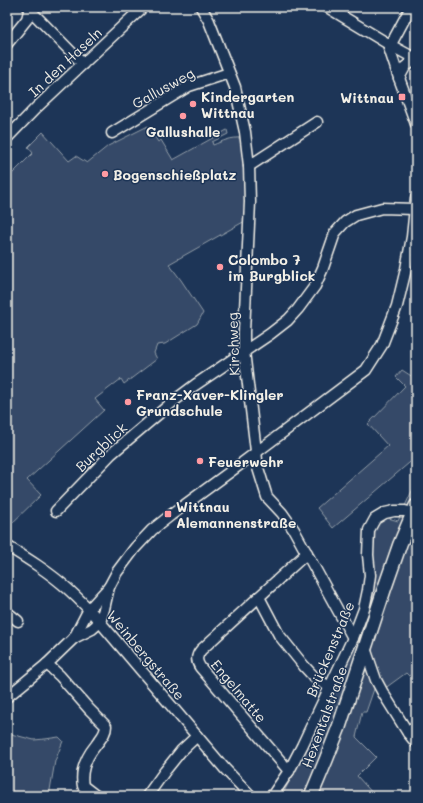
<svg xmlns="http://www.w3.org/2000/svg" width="423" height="803" viewBox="0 0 423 803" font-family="Mali,sans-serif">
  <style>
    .green { fill: #354a67; stroke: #949ea8 }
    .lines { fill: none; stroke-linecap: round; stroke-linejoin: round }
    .minor-casing { stroke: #f4f1e8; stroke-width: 13 }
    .major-casing { stroke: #f4f1e8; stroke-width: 16 }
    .minor { stroke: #1d3557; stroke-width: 10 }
    .major { stroke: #1d3557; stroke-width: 13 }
    .poi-dot { fill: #ff9aa2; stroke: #1d3557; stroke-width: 1.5 }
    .labels { text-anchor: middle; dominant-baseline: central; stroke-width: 3; stroke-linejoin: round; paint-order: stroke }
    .street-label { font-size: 14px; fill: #f4f1e8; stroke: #1d3557 }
    .poi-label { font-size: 14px; font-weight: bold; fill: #f4f1e8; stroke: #1d3557; text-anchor: start }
  </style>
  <rect width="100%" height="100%" fill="#1d3557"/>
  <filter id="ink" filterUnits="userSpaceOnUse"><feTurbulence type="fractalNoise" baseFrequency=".025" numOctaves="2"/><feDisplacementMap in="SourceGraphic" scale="8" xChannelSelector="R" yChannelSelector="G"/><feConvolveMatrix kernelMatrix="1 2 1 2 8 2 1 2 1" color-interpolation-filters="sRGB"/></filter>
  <g filter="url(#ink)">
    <g class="green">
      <path d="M148,126L158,142L161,140L173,160L227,130L228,134L212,142L213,145C223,141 231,137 242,138L245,174V221L169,264L181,280L203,313L197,324L165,344L157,345L154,353L157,359L124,384L121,379L95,399L104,410L27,480L41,495L7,528V179L33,153L28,147L43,132L69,161L76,156L87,163L108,146Z"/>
      <polygon points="402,370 416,379 416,457 333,528 317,508 388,446 368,424 405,386 396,377"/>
      <polygon points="416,484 416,671 409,676 406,673 384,689 376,687 374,689 366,712 362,712 356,737 376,757 357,776 375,796 282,796 313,733 364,619 373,530 376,523 382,519 388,518 398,521 411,493"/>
      <polygon points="7,733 34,740 45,739 59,737 63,741 55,761 49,796 7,796"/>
    </g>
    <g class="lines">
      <g class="minor-casing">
        <g id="minor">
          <polyline points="201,7 209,21 235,87 245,132 249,166 250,202 244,332 244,351 258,468 267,497 282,513 294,530 353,638"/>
          <polyline points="327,7 390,45 416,59"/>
          <polyline points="411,7 389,48 399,78 416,124"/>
          <polyline points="30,10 83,64"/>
          <polyline points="7,44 27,19 30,7"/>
          <polyline points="399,78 405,67 416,59"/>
          <polyline points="112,133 189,86 229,73"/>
          <polyline points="7,138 36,108 70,76 143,7"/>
          <polyline points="249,166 317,122"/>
          <polyline points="56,511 111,454 175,400 195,385 270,334 288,320 298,309 315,286 323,268 335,233 345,222 356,215 382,208 414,209"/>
          <path d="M7,546C28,559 49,572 68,589C79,599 90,610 100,622L225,769L251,796"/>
          <polyline points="259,597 279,635 304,666 316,679 330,687"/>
          <polyline points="7,612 18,621"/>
          <polyline points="74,638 89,609 109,587 117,572 135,548 152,530 171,515 238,466 366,370 382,345 397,306 406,269 412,237 416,198"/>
          <polyline points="365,648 376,680 383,693 408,733 416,743"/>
          <path d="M47,664L60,676L89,709L106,726C106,734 100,739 96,745C87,756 80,771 83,786L96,796"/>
          <polyline points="7,697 47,664 74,638 92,629 100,622 104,609 109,587"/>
          <polyline points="408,733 416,725"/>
          <path d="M289,771L200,667C196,661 196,656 201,650L307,553"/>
          <polyline points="147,796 165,771 181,751 197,736"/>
          <polyline points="272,796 289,771 302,746 353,638 364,609 368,590 370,575 368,555 369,530 375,519 385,513 394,511 405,511 412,513"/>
        </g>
      </g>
      <g class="major-casing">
        <polyline id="major" points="311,796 326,760 339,727 384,590 400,544 416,506"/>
      </g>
      <use href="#minor" class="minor"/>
      <use href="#major" class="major"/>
    </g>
  </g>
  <g class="poi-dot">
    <rect x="398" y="93" width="8" height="8" rx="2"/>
    <circle cx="193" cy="104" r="4"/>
    <circle cx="183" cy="116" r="4"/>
    <circle cx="105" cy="174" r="4"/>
    <circle cx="220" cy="267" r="4"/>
    <circle cx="128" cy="402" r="4"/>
    <circle cx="200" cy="461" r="4"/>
    <rect x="164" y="510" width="8" height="8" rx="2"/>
  </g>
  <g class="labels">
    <g class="street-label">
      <text transform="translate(65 62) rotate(-43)">In den Haseln</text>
      <text transform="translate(163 88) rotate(-29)">Gallusweg</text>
      <text transform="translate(233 344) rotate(-92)">Kirchweg</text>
      <text transform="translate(101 447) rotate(-43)">Burgblick</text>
      <text transform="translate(330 649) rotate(-67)">Brückenstraße</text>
      <text transform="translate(146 655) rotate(50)">Weinbergstraße</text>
      <text transform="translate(239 691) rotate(50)">Engelmatte</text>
      <text transform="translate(324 717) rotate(-70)">Hexentalstraße</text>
    </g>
    <g class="poi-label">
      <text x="201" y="96">Kindergarten<tspan x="201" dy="16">Wittnau</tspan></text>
      <text x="394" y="97" text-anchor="end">Wittnau</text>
      <text x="183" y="131" text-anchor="middle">Gallushalle</text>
      <text x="113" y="174">Bogenschießplatz</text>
      <text x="228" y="259">Colombo 7<tspan x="228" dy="16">im Burgblick</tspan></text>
      <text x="136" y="394">Franz-Xaver-Klingler<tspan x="136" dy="16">Grundschule</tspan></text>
      <text x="208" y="461">Feuerwehr</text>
      <text x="176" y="506">Wittnau<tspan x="176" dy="16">Alemannenstraße</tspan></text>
    </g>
  </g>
  <rect width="423" height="803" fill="none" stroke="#1d3557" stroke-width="24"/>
  <rect x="12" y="12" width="399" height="779" fill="none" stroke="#f4f1e8" stroke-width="1.5" filter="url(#ink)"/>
</svg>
